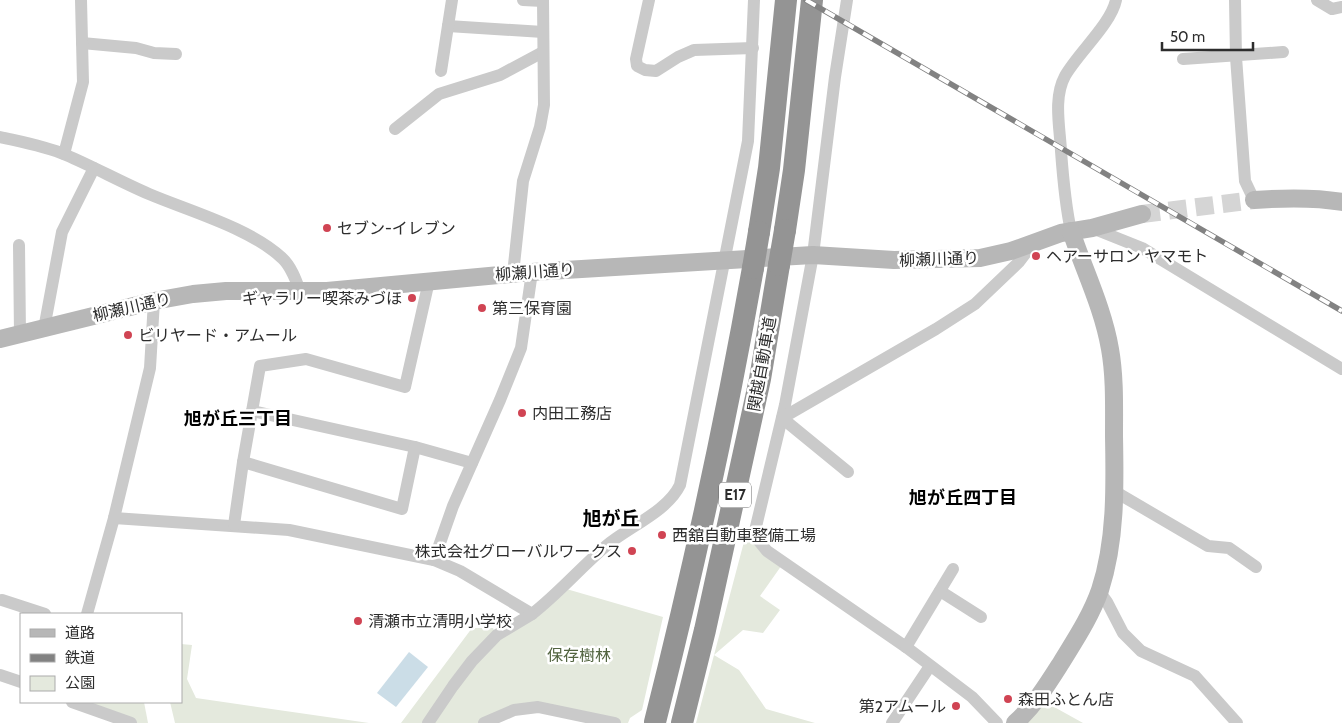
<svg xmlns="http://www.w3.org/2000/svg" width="1342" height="723" viewBox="0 0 1342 723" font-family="Cabin,'Noto Sans JP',sans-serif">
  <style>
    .green { fill: #e4e9dd }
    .water { fill: #cbdde7 }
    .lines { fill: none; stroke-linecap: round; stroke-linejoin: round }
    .secondary-tunnel { stroke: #d5d5d5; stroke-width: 18; stroke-dasharray: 18 9; stroke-linecap: butt }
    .street { stroke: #cacaca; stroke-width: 12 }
    .secondary { stroke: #b7b7b7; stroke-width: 18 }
    .highway { stroke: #949494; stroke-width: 22 }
    .rail-casing { stroke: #828282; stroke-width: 5.5 }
    .rail { stroke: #fff; stroke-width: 4; stroke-dasharray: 11; stroke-linecap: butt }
    .highway-bridge { stroke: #949494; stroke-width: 22 }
    .poi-dot { fill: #d04453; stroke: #fff; stroke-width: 2 }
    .labels { text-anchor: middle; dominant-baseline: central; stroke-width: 5; stroke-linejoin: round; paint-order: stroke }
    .shield { fill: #fff; stroke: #6c6c6c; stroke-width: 1 }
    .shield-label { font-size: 15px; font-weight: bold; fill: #2d2d2d }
    .poi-label { font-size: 16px; fill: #2d2d2d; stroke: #fff; text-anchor: start }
    .street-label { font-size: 16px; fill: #2d2d2d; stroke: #fff }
    .park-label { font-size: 16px; fill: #526440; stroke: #fff }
    .neighbourhood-label { font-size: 18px; font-weight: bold; fill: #000; stroke: #fff }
    .quarter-label { font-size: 19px; font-weight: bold; fill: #000; stroke: #fff }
  </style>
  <rect width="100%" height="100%" fill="#fff"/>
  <g class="green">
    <polygon points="745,538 784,562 760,596 780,610 763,633 743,630 714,655 739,670 766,709 815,723 696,723"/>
    <polygon points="563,588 663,617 642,710 630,718 628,723 615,723 538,707 484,723 401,723 472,628 493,628 496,635"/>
    <polygon points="181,644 192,645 187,679 196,698 369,723 175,723 170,702 181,702"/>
    <polygon points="1038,698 1083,723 1015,723"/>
    <polygon points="72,702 144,702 148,723 131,723"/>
  </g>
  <polygon class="water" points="409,652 428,667 396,707 377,693"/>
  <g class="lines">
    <polyline class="secondary-tunnel" points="1142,214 1254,200"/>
    <g class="street">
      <polyline points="523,0 543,1"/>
      <polyline points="649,0 636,59 637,66 645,70 656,71 678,57 694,50 753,48"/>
      <polyline points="847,0 835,77 813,255 785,405 754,535 767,551 906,647 972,697 997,723"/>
      <polyline points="1235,0 1236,57 1245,181 1254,200"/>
      <polyline points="1317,0 1332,9 1342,7"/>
      <polyline points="448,26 543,32"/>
      <polyline points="82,43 136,48 154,53 176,54"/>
      <polyline points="1183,59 1283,52"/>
      <polyline points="441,71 452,0"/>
      <polyline points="395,129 439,94 500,75 543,52"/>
      <path d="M0,137C22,142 45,146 66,155C94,167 121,182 149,194C189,211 250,228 282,258C291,266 296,280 300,291"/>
      <polyline points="64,154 83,82 81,0"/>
      <polyline points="1092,228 1142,248 1342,369"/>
      <path d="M1071,231C1065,204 1063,178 1061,151C1060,128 1053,98 1065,76C1078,53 1111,24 1116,0"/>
      <polyline points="19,245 20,334"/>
      <polyline points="513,274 523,181 540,127 544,105 543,0"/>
      <polyline points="44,329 62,232 94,168"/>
      <polyline points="252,411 415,447 472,463"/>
      <polyline points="243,462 402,509 415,447"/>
      <polyline points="848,472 782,418 936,329 975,304 1019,262 1034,242"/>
      <polyline points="1114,491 1208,546 1229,548 1256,567"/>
      <path d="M114,518L289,530L434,560L460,571L532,614C559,593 580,568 606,546C628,527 667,512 680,485L748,141L754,0"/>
      <polyline points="234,525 243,462 260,366 306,359 405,387 429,281"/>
      <polyline points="434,560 453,506 500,400 521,348 532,272"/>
      <polyline points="940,591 981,617"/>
      <polyline points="1099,591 1107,602 1123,633 1141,651 1195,676 1237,723"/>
      <polyline points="2,600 45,614"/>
      <polyline points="87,614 114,518 150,368 154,301"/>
      <polyline points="906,647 953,569"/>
      <polyline points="0,675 21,682"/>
      <polyline points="72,702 131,723"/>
      <polyline points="428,723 453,686 472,661 497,635 532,614"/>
      <polyline points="484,723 514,710 538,707 615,723"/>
      <polyline points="892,723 930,666"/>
    </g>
    <g class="secondary">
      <path d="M1254,200C1283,198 1313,197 1342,202"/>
      <polyline points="0,339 154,301 193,294 226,291 327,291 532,272 813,255 894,260 980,258 1011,251 1061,233 1092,228 1142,214"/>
      <path d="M1015,723C1034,706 1047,685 1061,663C1075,640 1091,616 1100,590C1116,541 1115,487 1114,436C1114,407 1115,377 1110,349C1103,308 1084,270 1071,231"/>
    </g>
    <g class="highway">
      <polyline points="785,230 794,170 812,0"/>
      <polyline points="759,232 769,168 786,0"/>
      <path d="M655,722C693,572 726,421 753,268"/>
      <polyline points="682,723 705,630 760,379 779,265"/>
    </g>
    <g class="rail-casing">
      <polyline id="rail" points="806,0 1342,311"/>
    </g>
    <use href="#rail" class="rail"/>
    <g class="highway-bridge">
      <polyline points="779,265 785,230"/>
      <polyline points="753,268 759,232"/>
    </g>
  </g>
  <g class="poi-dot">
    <circle cx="327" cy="228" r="5"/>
    <circle cx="1036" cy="256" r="5"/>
    <circle cx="412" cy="298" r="5"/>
    <circle cx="482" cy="308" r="5"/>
    <circle cx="128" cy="335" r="5"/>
    <circle cx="522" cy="413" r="5"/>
    <circle cx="662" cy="535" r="5"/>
    <circle cx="632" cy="551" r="5"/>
    <circle cx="358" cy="621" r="5"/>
    <circle cx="1008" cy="699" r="5"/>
    <circle cx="956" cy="706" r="5"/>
  </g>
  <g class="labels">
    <rect class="shield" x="719" y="482.5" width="32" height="25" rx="4"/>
    <g class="shield-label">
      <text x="735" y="495">E17</text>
    </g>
    <g class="poi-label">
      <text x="337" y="228">セブン-イレブン</text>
      <text x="1046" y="256">ヘアーサロン ヤマモト</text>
      <text x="402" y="298" text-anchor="end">ギャラリー喫茶みづほ</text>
      <text x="492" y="308">第三保育園</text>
      <text x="138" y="335">ビリヤード・アムール</text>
      <text x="532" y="413">内田工務店</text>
      <text x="672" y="535">西舘自動車整備工場</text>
      <text x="622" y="551" text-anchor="end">株式会社グローバルワークス</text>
      <text x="368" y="621">清瀬市立清明小学校</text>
      <text x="1018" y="699">森田ふとん店</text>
      <text x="946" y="706" text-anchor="end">第2アムール</text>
    </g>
    <g class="street-label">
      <text transform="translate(939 259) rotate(-2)">柳瀬川通り</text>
      <text transform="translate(535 272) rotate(-4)">柳瀬川通り</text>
      <text transform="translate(132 307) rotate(-13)">柳瀬川通り</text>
      <text transform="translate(762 364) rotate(-80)">関越自動車道</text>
    </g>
    <g class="park-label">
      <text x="579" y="655">保存樹林</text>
    </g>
    <g class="neighbourhood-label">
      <text x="238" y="419">旭が丘三丁目</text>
      <text x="963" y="498">旭が丘四丁目</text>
    </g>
    <g class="quarter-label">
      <text x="611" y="518">旭が丘</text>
    </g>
  </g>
  <rect x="20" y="613" width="162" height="90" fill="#ffffff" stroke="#ababab"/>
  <rect x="30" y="629" width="25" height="8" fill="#b7b7b7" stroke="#ababab"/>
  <text x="65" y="638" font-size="15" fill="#2d2d2d">道路</text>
  <rect x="30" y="654" width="25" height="8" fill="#828282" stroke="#ababab"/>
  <text x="65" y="663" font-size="15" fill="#2d2d2d">鉄道</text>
  <rect x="30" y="676" width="25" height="15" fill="#e4e9dd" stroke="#ababab"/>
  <text x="65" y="688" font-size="15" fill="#2d2d2d">公園</text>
  <path d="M1162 42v8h91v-8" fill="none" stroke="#2d2d2d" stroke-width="2.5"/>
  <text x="1170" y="42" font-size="15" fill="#2d2d2d" stroke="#ffffff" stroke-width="4" paint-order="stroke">50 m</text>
</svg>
